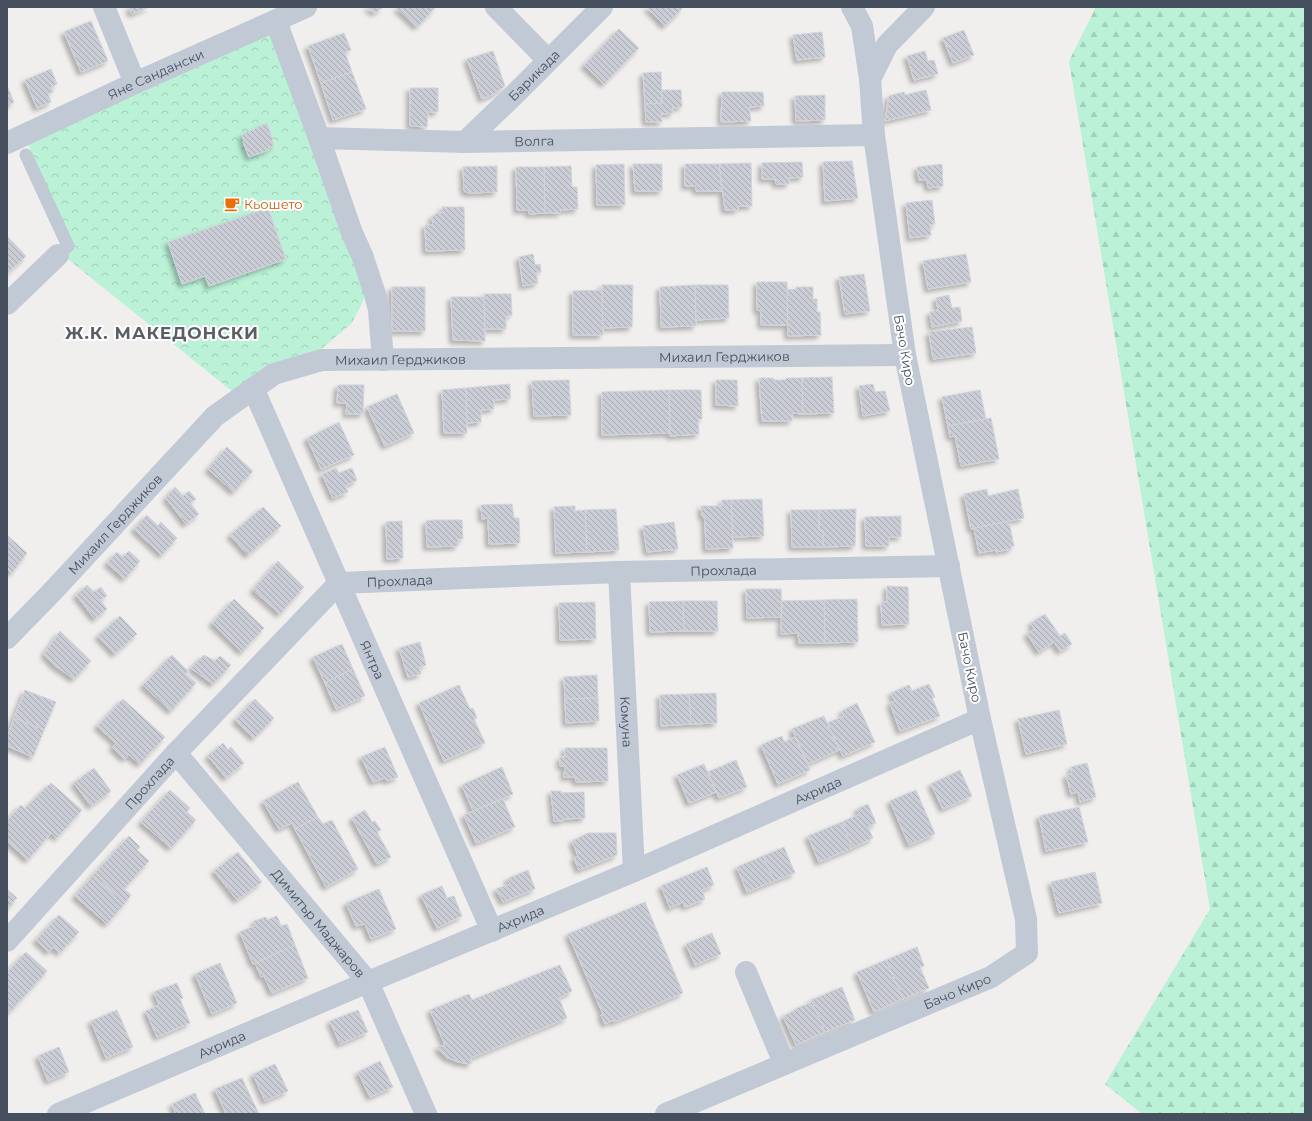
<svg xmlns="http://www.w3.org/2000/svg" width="1312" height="1121" viewBox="0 0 1312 1121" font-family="Montserrat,sans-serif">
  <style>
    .forest { fill: url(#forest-firs) }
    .park { fill: url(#park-crowns) }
    .building { fill: url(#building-back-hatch); stroke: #d2d4db; filter: url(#shadow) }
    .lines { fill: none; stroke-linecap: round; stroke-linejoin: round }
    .lane { stroke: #c1c9d5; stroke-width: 13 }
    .street { stroke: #c1c9d5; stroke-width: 22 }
    .labels { text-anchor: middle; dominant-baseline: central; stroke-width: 4; stroke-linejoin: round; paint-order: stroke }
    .street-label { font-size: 13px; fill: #464f5d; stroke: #fff }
    .food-label { font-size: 13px; fill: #c56008; stroke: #fff; text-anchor: start }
    .district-label { font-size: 17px; font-weight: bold; letter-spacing: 1px; fill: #5b5e64; stroke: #fff }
  </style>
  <defs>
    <pattern id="forest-firs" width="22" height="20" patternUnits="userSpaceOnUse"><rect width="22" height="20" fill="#baf1d7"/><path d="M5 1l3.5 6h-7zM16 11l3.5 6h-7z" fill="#a1d0bb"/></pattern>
    <pattern id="park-crowns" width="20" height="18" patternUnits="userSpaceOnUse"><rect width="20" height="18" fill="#baf1d7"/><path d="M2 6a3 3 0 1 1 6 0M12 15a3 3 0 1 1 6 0" fill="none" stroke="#a1d0bb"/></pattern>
    <pattern id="building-back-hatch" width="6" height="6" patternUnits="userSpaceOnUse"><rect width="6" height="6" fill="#cacdd5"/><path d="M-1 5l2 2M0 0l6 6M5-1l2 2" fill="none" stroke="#a6a9b0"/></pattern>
    <filter id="shadow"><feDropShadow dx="-3.5" dy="3.5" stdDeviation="2" flood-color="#0004"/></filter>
  </defs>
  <rect width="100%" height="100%" fill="#f1efee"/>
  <polygon class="forest" points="1096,7 1305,7 1305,1114 1142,1114 1105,1084 1210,909 1069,61"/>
  <polygon class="park" points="275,28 367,293 352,323 319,351 233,392 64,256 73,246 26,140"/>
  <g class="building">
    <polygon points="129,7 149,7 132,14"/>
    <polygon points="367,7 383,7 375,13"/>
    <polygon points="398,7 436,7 417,27 397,8"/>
    <polygon points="647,7 679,7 682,9 665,26"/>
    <polygon points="91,21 108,61 81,72 64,32"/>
    <polygon points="619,29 639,48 604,84 584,65"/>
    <polygon points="964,30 974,55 953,63 943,38"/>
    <polygon points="822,32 825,57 797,60 793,35"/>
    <polygon points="344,33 351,50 345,52 352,72 321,83 308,46"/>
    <polygon points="493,51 505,86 494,94 482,99 467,59"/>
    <polygon points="925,51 928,61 934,60 938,74 914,80 907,56"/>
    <polygon points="51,69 57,84 51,87 53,92 48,94 51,102 37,108 25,80"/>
    <polygon points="352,72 366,109 333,120 321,83"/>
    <polygon points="661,72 662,103 645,104 643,73"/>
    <polygon points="7,86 14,102 7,106"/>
    <polygon points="410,88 438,88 438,112 428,112 427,127 410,126"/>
    <polygon points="662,90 681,90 682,107 672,108 673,113 661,114 662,122 646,122 645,104 662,103"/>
    <polygon points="926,90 931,110 885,121 889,96 904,92 905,95"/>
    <polygon points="722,92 763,92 764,106 749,107 751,121 721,122"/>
    <polygon points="825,95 825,120 796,121 795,96"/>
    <polygon points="267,123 273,140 272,140 274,146 268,148 269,150 249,157 243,142 244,141 242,135"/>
    <polygon points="852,161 858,198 825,201 823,162"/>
    <polygon points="802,162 803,177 789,178 789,184 776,184 775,179 762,179 762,163"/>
    <polygon points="751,163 752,206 738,206 738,210 725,210 719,164"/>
    <polygon points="624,164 625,205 597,205 596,165"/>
    <polygon points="633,164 662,164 662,191 635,191"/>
    <polygon points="685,164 719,164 722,191 696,191 696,186 685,186"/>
    <polygon points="942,164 943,186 928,188 927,180 919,180 917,167"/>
    <polygon points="497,166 497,192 469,193 464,191 463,167"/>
    <polygon points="571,166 572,187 577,187 578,209 561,210 560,213 545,213 544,167"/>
    <polygon points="516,167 544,167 545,213 529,214 529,210 517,210"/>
    <polygon points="932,200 935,224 930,225 931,235 910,238 906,203"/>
    <polygon points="442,207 464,207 465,250 426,251 425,225 433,225 432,217 437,213 443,213"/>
    <polygon points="268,208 286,259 209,286 205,276 182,284 168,242"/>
    <polygon points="7,236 26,256 7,274"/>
    <polygon points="533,254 535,265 540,264 541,272 536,273 538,283 523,286 519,257"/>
    <polygon points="966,254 971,282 928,289 923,261"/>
    <polygon points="864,274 870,311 845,314 839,277"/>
    <polygon points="757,282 787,282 788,325 761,325 761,311 757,310"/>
    <polygon points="602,285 633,285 632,327 602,328"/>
    <polygon points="695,285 728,285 729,318 696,320"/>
    <polygon points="695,285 696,326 661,327 660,287"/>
    <rect x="392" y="287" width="33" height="44"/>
    <polygon points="797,287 813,287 813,299 817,299 817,312 820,312 821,335 788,336 787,290 796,289"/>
    <polygon points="602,290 603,335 573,335 573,291"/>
    <polygon points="484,294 511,294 512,315 506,316 506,329 485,329"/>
    <polygon points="949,295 952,308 960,307 962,321 932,327 930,312 938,310 936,298"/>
    <polygon points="451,297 484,297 485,341 453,340"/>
    <polygon points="972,327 976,353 933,359 929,332"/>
    <polygon points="832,377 834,413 803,414 802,378"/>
    <polygon points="759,378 773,378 775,380 785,380 787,378 802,378 803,414 792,413 792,421 762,421"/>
    <polygon points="569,380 571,415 534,416 532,381"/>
    <polygon points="716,380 737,380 738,406 716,405"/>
    <polygon points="510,384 510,399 494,400 494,409 481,410 481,422 467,423 466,388"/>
    <polygon points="873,384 875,392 885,391 890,411 863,416 859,386"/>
    <polygon points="338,385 364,385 363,414 346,414 347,403 337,403"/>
    <polygon points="466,388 467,433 444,433 442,390"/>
    <polygon points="669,390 670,433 602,435 602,392"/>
    <polygon points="669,390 701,390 702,419 698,419 699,434 670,436"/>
    <polygon points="980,390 986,419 948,426 942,397"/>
    <polygon points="397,394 414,433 385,446 367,407"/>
    <polygon points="991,418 999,459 961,466 955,436 950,437 948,426"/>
    <polygon points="339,422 354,455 321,469 307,438"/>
    <polygon points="227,447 253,471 234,492 208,469"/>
    <polygon points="336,468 339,473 352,468 357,480 345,486 348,492 333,498 322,474"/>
    <polygon points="175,487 183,496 189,491 196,499 190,503 199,514 186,524 166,498"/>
    <polygon points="987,489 988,496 1018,489 1024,518 971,529 964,494"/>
    <polygon points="762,499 764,536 733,537 731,500"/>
    <polygon points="722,500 731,500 733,548 706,549 705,522 704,516 702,516 701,506 722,506"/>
    <polygon points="512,504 514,518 519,518 520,543 489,544 488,518 482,519 481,505"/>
    <polygon points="575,506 575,511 585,510 587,552 556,553 554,507"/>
    <polygon points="263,507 281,526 248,555 230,535"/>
    <polygon points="616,509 619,550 587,552 585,510"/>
    <polygon points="856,509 855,546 823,547 823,531 819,530 819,510"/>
    <polygon points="791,510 819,510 819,530 823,531 823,547 792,547"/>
    <polygon points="147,515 158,526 161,522 177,538 162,555 134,529"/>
    <polygon points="901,516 901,537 889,537 889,546 866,546 865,517"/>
    <polygon points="433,520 462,520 463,539 458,539 458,546 427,547 426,521"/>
    <polygon points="402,521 403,558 387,559 386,522"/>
    <polygon points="1009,521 1014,546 1011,547 1011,549 996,552 996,550 979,553 974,528"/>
    <polygon points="674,522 678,549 647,552 643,526"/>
    <polygon points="7,535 27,553 12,573 7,569"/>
    <polygon points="129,551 140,561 125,579 107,563 117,552 123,557"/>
    <polygon points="278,561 304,587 280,614 253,590"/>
    <polygon points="87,585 94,592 101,587 107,596 100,600 107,609 95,619 76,595"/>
    <polygon points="887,586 908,587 909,624 882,625 881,602 887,602"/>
    <polygon points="746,589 781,589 782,617 747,618"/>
    <polygon points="234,599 264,628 242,652 212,623"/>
    <polygon points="857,599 858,642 825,643 824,600"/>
    <polygon points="824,600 825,643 799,643 798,633 781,634 782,601"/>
    <polygon points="683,601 684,631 650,632 649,602"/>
    <polygon points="683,601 717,601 718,631 684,631"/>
    <polygon points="595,602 596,639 560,640 559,603"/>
    <polygon points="1045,614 1060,636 1065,633 1072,644 1060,651 1054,642 1039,652 1027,634 1034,629 1031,623"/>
    <polygon points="120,616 137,634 115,654 98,636"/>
    <polygon points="60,631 91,661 74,679 54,665 44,654"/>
    <polygon points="420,642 426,665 419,667 421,674 408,677 399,648"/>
    <polygon points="342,644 353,669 325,683 313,657"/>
    <polygon points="172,655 188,671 186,674 196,683 171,711 143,685"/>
    <polygon points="204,655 215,661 220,656 231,665 213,684 191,668"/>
    <polygon points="353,669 365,696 336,709 325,683"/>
    <polygon points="597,675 598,698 565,699 564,677"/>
    <polygon points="929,684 935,697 932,698 940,716 900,731 890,703 895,701 891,693 909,685 912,691"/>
    <polygon points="459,685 470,709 473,708 477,718 474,719 485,743 444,761 419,703"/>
    <polygon points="25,690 56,702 44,730 14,718"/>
    <polygon points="716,693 717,723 691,724 689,694"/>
    <polygon points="689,694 691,724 661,726 660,695"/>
    <polygon points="598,698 599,721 566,723 565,699"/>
    <polygon points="123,699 165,737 140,764 129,755 125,759 112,747 116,743 97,726"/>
    <polygon points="255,699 274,718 254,738 235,720"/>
    <polygon points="857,703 875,742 843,756 827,723 844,716 842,711"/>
    <polygon points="1059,710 1067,744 1026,754 1018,719"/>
    <polygon points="824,716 839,750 808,764 792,729"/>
    <polygon points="14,718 44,730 33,757 7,746 7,738"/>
    <polygon points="782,736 784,742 795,737 810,770 778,784 761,745"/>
    <polygon points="223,743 228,750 231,747 244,763 226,778 208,756"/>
    <polygon points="385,747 398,777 387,781 385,778 373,782 361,757"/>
    <polygon points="565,748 607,748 608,781 576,782 575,777 564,777 565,766 560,766 560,757 565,757"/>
    <polygon points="736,760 747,787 719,798 708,772"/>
    <polygon points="1087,763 1096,797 1080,802 1078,792 1071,794 1066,775 1072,774 1071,767"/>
    <polygon points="704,764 716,792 689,803 677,775"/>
    <polygon points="502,767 513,794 473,811 462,785"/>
    <polygon points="94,768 111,791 91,806 74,783"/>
    <polygon points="960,770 972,796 943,809 931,784"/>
    <polygon points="298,782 318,817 295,829 292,823 279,829 263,801"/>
    <polygon points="51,783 82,810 57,838 25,809"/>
    <polygon points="170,790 190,808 187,812 196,820 171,848 141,822"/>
    <polygon points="916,790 935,834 909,845 890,801"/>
    <polygon points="551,791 561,791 561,793 584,792 585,818 563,819 563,821 554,821"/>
    <polygon points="503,799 515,827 476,843 464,815"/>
    <polygon points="868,804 876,823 868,827 873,838 852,848 842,822 860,814 857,809"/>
    <polygon points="21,805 51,833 28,860 7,841 7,821"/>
    <polygon points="1079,807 1088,842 1046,851 1039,816"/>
    <polygon points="365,810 372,822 375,821 381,830 377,832 391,857 377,864 352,818"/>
    <polygon points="318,817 323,824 332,820 358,869 326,887 295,829"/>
    <polygon points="842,822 852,848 819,862 808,836"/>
    <polygon points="588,833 616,833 617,855 579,870 574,858 578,856 572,841"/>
    <polygon points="129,836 140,847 137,850 149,861 124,889 131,895 125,903 93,875"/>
    <polygon points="784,847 795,873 774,881 763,856"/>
    <polygon points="238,852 262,882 237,900 214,871"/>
    <polygon points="763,856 774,881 747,892 737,867"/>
    <polygon points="707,867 714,885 702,890 705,899 685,907 683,902 670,908 661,886"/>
    <polygon points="528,870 535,889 503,902 496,889 510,884 507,879"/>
    <polygon points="1095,872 1102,903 1059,913 1051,882"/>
    <polygon points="93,875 125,903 107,924 75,896"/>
    <polygon points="442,886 447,898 454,896 462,916 437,928 421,895"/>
    <polygon points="7,889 17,898 7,909"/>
    <polygon points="379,889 396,929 371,939 365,924 356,926 346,903"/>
    <polygon points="645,902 683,993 614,1022 613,1020 605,1024 601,1015 603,1014 568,934"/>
    <polygon points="59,915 79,932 67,945 47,928"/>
    <polygon points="277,916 281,926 287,924 295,945 253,964 240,932 256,925 254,921 266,917 267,920"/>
    <polygon points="47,928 67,945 60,953 53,947 49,952 36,940"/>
    <polygon points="712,933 721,954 695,965 686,944"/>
    <polygon points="295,945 308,978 272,993 264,976 261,977 255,963"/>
    <polygon points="917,947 924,966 920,967 929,988 903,999 886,960"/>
    <polygon points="26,952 47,971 29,991 7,972"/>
    <polygon points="886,960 903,999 874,1012 857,972"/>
    <polygon points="220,963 237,1003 212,1014 195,974"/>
    <polygon points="560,965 572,991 559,998 567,1018 471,1058 471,1064 458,1062 446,1057 441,1052 437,1047 445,1045 430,1010 469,994 472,1000"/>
    <polygon points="7,972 29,991 10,1012 7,1010"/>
    <polygon points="177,983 183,998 180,999 190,1023 157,1037 146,1011 159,1005 154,992"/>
    <polygon points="842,987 855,1020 825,1032 811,1000"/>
    <polygon points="812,1002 825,1032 796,1045 783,1016 796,1010 795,1009"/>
    <polygon points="117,1010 133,1047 106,1058 91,1021"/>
    <polygon points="358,1010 368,1032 340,1044 330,1021"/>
    <polygon points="59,1047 69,1072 48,1081 38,1056"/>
    <polygon points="380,1061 393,1087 370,1097 358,1072"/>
    <polygon points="275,1064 288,1091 265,1101 253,1074"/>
    <polygon points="242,1078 259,1114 226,1114 215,1089"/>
    <polygon points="195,1093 205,1114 176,1114 172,1104"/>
  </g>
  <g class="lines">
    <polyline class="lane" points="26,155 68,246 58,255"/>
    <g class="street">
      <polyline points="104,7 135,83"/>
      <polyline points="496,7 548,60"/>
      <polyline points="852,7 862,26 870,79"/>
      <path id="s1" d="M276,21L319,138L465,142L874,135"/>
      <polyline points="319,138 352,233 362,255 375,294 379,310 383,360"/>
      <path id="s2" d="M465,142L518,91L602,7"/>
      <path id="s3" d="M7,143L135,83L306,7"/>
      <polyline points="7,304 58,255"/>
      <path id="s4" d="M253,388L492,931"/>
      <path id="s5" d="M619,572L634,871"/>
      <path id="s6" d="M7,638L52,592L215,416L274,374L322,360L905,355"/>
      <path id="s7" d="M176,753L368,982L426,1114"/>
      <path id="s8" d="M7,941L176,753L339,583L619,572L949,566"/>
      <polyline points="746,972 784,1063"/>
      <path id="s9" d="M58,1114L368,982L634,871L980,719"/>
      <path id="s10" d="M666,1114L991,977L1027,953L1026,919L980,719L905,355L874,135L870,79L887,45L924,7"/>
    </g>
  </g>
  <defs>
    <g id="cafe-bare" transform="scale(1.2)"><path d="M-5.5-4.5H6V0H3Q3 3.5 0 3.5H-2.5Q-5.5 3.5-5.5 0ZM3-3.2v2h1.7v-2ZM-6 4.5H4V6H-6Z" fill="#e8710a" stroke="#fff" stroke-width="2.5" paint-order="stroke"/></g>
  </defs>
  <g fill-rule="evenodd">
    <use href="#cafe-bare" x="232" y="204"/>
  </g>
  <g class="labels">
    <g class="street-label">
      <text stroke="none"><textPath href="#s3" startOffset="164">Яне Сандански</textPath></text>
      <text stroke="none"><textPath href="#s2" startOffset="96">Барикада</textPath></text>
      <text stroke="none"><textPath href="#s1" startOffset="340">Волга</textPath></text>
      <text transform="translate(905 350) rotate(80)">Бачо Киро</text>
      <text stroke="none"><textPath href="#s6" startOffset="829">Михаил Герджиков</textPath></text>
      <text stroke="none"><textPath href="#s6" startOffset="505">Михаил Герджиков</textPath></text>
      <text stroke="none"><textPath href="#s6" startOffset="157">Михаил Герджиков</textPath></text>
      <text stroke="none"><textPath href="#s8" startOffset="873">Прохлада</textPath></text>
      <text stroke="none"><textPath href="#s8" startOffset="549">Прохлада</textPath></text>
      <text stroke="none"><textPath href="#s4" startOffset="297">Янтра</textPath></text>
      <text transform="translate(970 667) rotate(78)">Бачо Киро</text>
      <text stroke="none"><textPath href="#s5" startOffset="150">Комуна</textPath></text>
      <text stroke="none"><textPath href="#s8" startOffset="213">Прохлада</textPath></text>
      <text stroke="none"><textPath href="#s9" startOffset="826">Ахрида</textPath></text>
      <text stroke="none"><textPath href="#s9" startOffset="502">Ахрида</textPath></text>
      <text stroke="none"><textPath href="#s7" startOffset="222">Димитър Маджаров</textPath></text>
      <text stroke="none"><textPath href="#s10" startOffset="316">Бачо Киро</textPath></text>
      <text stroke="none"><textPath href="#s9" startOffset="178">Ахрида</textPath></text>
    </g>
    <g class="food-label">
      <text x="244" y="204">Кьошето</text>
    </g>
    <g class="district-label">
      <text x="162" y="333">Ж.К. МАКЕДОНСКИ</text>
    </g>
  </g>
  <rect width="1312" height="1121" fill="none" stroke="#464f5d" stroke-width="16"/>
</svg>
